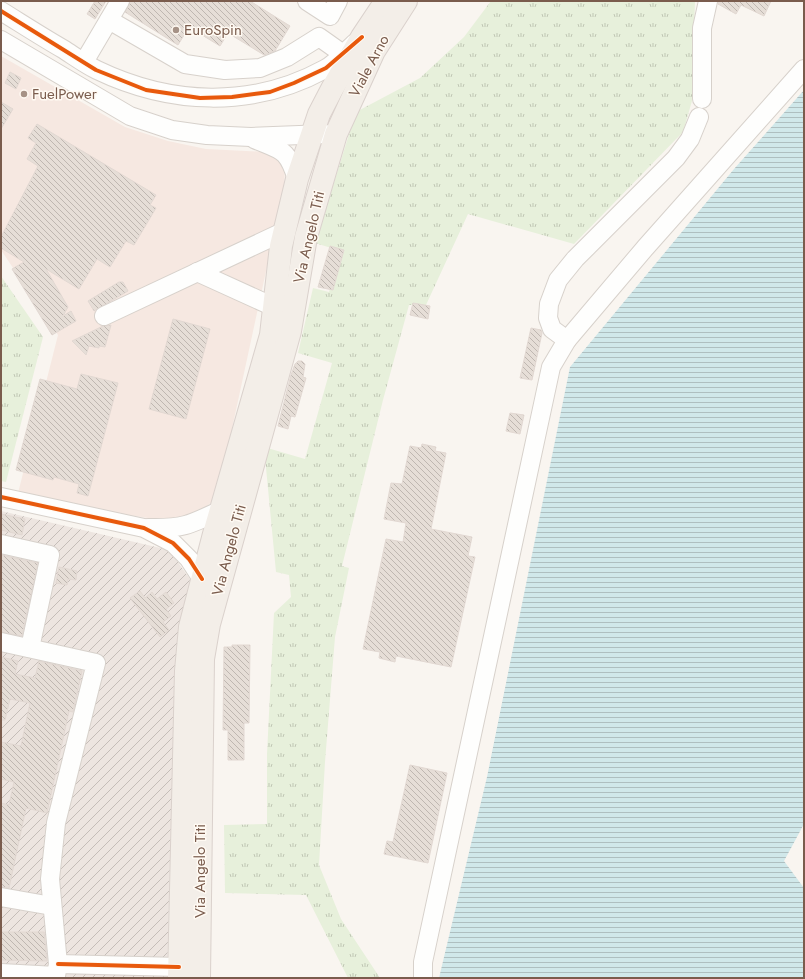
<svg xmlns="http://www.w3.org/2000/svg" width="805" height="979" viewBox="0 0 805 979" font-family="Jost,sans-serif">
  <style>
    .commercial { fill: #f6e8e1 }
    .industrial { fill: url(#industrial-furrows) }
    .grass { fill: url(#grass-tufts) }
    .water { fill: url(#water-rules) }
    .building { fill: url(#building-back-hatch); stroke: #e2d8d2 }
    .lines { fill: none; stroke-linecap: round; stroke-linejoin: round }
    .minor-casing { stroke: #d7d1cb; stroke-width: 20 }
    .major-casing { stroke: #dad1cc; stroke-width: 24 }
    .minor { stroke: #fefefd; stroke-width: 18 }
    .major { stroke: #f3eee8; stroke-width: 22 }
    .cycleway-casing { stroke: #fffaf3; stroke-width: 6 }
    .cycleway { stroke: #e8590c; stroke-width: 4 }
    .poi-dot { fill: #a69286; stroke: #fffaf3; stroke-width: 1.5 }
    .labels { text-anchor: middle; dominant-baseline: central; stroke-width: 3; stroke-linejoin: round; paint-order: stroke }
    .poi-label { font-size: 15px; fill: #7a5c4d; stroke: #fffaf3; text-anchor: start }
    .street-label { font-size: 15px; fill: #7a5c4d; stroke: #fffaf3 }
  </style>
  <defs>
    <pattern id="industrial-furrows" width="10" height="10" patternUnits="userSpaceOnUse"><rect width="10" height="10" fill="#ede5e0"/><path d="M-1 1l2-2M0 10L10 0M9 11l2-2" fill="none" stroke="#c5bdb8"/></pattern>
    <pattern id="grass-tufts" width="24" height="20" patternUnits="userSpaceOnUse"><rect width="24" height="20" fill="#e7f0db"/><path d="M3 7l-1-3M5 7V3M7 7l1-3M15 17l-1-3M17 17v-4M19 17l1-3" fill="none" stroke="#c0c6b4"/></pattern>
    <pattern id="water-rules" width="6" height="5" patternUnits="userSpaceOnUse"><rect width="6" height="5" fill="#d0e8ea"/><path d="M0 2.5h6" fill="none" stroke="#aebfc0"/></pattern>
    <pattern id="building-back-hatch" width="6" height="6" patternUnits="userSpaceOnUse"><rect width="6" height="6" fill="#e6ded7"/><path d="M-1 5l2 2M0 0l6 6M5-1l2 2" fill="none" stroke="#bfb7b1"/></pattern>
  </defs>
  <rect width="100%" height="100%" fill="#f9f5f0"/>
  <polygon class="commercial" points="1,56 125,127 168,141 206,149 268,152 277,157 285,169 284,188 217,498 194,516 173,522 17,497 58,335 1,250"/>
  <polygon class="industrial" points="1,511 169,550 190,579 180,646 173,746 167,978 1,978"/>
  <g class="grass">
    <polygon points="491,1 695,1 692,101 683,132 574,244 468,214 426,305 409,305 383,400 342,566 349,568 335,637 325,762 319,865 341,919 380,978 348,978 306,895 225,893 224,825 267,824 267,754 274,613 291,597 289,575 276,572 264,447 305,459 332,363 298,353 313,288 329,292 341,251 315,243 356,112 420,78 464,37"/>
    <polygon points="1,276 43,337 6,482 1,481"/>
  </g>
  <polygon class="water" points="804,90 804,824 784,861 804,888 804,978 439,978 487,777 570,367 734,169"/>
  <g class="building">
    <polygon points="95,1 106,1 95,19 87,14"/>
    <polygon points="130,1 250,1 290,26 275,51 264,55 228,33 220,46 189,27 178,45 125,12"/>
    <polygon points="718,1 771,1 764,16 741,5 736,14 718,4"/>
    <polygon points="10,72 21,78 16,89 5,83"/>
    <polygon points="1,102 13,109 1,129"/>
    <polygon points="37,124 156,195 150,205 156,208 134,245 126,241 110,267 97,259 79,289 46,269 68,307 63,316 71,311 76,321 52,335 12,269 24,262 1,248 1,237 38,166 27,159 36,143 28,138"/>
    <polygon points="330,246 344,250 333,290 318,287"/>
    <polygon points="119,282 123,282 128,291 94,311 88,301"/>
    <polygon points="413,303 430,306 428,319 410,315"/>
    <polygon points="173,319 210,329 186,419 149,409"/>
    <polygon points="111,325 105,347 99,346 99,348 89,346 86,355 72,341 103,326"/>
    <polygon points="531,328 541,330 542,333 532,380 520,378"/>
    <polygon points="298,361 302,361 305,364 303,377 306,378 295,417 291,416 288,429 278,426 291,375 295,364"/>
    <polygon points="81,374 118,383 88,496 77,493 79,484 54,477 53,480 16,470 40,379 77,389"/>
    <polygon points="510,413 524,415 520,434 506,431"/>
    <polygon points="422,444 436,447 435,451 446,453 431,529 472,537 468,556 475,557 451,667 396,656 395,662 379,658 380,652 363,649 386,539 403,542 406,523 384,519 391,483 402,484 410,446 421,448"/>
    <polygon points="1,514 25,519 22,535 1,530"/>
    <polygon points="1,555 38,563 22,636 1,632"/>
    <polygon points="59,567 77,571 76,580 68,579 67,585 56,583"/>
    <polygon points="140,591 145,598 152,592 157,599 166,592 174,603 166,609 171,616 163,622 169,630 160,637 130,598"/>
    <polygon points="232,645 250,645 249,723 244,723 244,760 228,760 228,730 223,730 224,647 232,647"/>
    <polygon points="1,657 18,661 15,674 35,678 39,661 82,671 73,712 69,711 47,813 26,808 9,888 1,887 1,803 9,805 14,782 1,779 1,742 21,746 30,703 10,699 5,720 1,720"/>
    <polygon points="410,765 447,773 428,863 384,854 387,841 393,842"/>
    <polygon points="1,932 44,932 47,961 1,960"/>
  </g>
  <g class="lines">
    <g class="minor-casing">
      <g id="minor">
        <polyline points="307,1 330,16 338,1"/>
        <path d="M1,11C22,24 42,37 63,49C74,56 85,64 97,70C170,105 252,109 325,69C336,63 346,51 355,43"/>
        <polyline points="109,20 185,64 225,70 260,68 287,57 319,37 343,54"/>
        <polyline points="1,40 130,116 172,130 207,135 251,137 325,134"/>
        <polyline points="84,62 120,1"/>
        <polyline points="702,99 702,28 708,1"/>
        <path d="M254,139C282,151 287,148 297,179"/>
        <polyline points="197,272 274,307"/>
        <polyline points="104,316 285,231"/>
        <polyline points="567,340 552,329 548,318 549,304 558,280 575,259 676,158 690,139 699,117"/>
        <polyline points="1,497 144,528 173,543 189,559 202,579"/>
        <path d="M148,528C182,529 190,525 221,510"/>
        <polyline points="1,544 50,555 30,648"/>
        <polyline points="1,642 96,663 56,823 50,879 58,964 56,976 1,973"/>
        <polyline points="1,897 52,906"/>
        <polyline points="58,964 179,967"/>
        <polyline points="423,978 423,962 551,367 567,340 645,248 804,69"/>
      </g>
    </g>
    <g class="major-casing">
      <g id="major">
        <polyline points="179,978 186,671 190,627 214,534 271,335 281,246 297,179 319,114 332,89 362,37 386,1"/>
        <polyline points="199,978 203,659 209,624 290,331 306,237 336,134 374,51 406,1"/>
      </g>
    </g>
    <use href="#minor" class="minor"/>
    <use href="#major" class="major"/>
    <g class="cycleway-casing">
      <g id="cycleway">
        <polyline points="1,11 96,70 146,90 200,98 232,97 270,92 294,83 326,68 362,37"/>
        <polyline points="1,497 144,528 173,543 189,559 202,579"/>
        <polyline points="58,964 179,967"/>
      </g>
    </g>
    <use href="#cycleway" class="cycleway"/>
  </g>
  <g class="poi-dot">
    <circle cx="176" cy="30" r="4"/>
    <circle cx="24" cy="94" r="4"/>
  </g>
  <g class="labels">
    <g class="poi-label">
      <text x="184" y="30">EuroSpin</text>
      <text x="32" y="94">FuelPower</text>
    </g>
    <g class="street-label">
      <text transform="translate(369 66) rotate(-62)">Viale Arno</text>
      <text transform="translate(309 237) rotate(-77)">Via Angelo Titi</text>
      <text transform="translate(229 550) rotate(-75)">Via Angelo Titi</text>
      <text transform="translate(200 871) rotate(-90)">Via Angelo Titi</text>
    </g>
  </g>
  <rect width="805" height="979" fill="none" stroke="#7a5c4d" stroke-width="4"/>
</svg>
